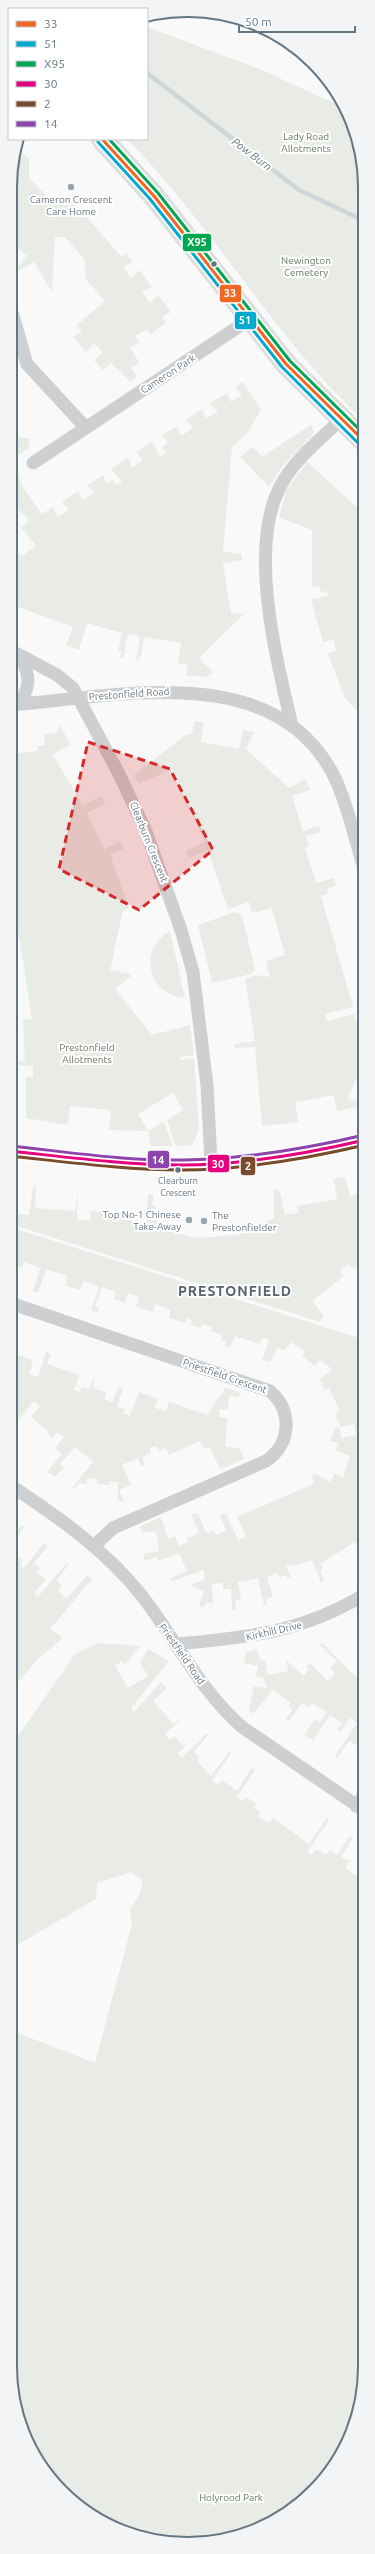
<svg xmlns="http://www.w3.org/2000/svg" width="375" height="2554" viewBox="0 0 375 2554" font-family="Ubuntu,sans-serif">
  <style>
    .green { fill: #e8ebe6 }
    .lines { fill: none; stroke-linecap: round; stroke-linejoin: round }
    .stream { stroke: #ced6d9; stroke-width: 4.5 }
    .primary-casing { stroke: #d5d6d7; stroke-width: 22 }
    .street { stroke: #cecfd0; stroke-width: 13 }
    .primary { stroke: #e1e2e2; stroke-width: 20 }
    .bus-1-casing { stroke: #fff; stroke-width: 6 }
    .bus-2-casing { stroke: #fff; stroke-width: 6 }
    .bus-3-casing { stroke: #fff; stroke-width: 6 }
    .bus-4-casing { stroke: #fff; stroke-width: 6 }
    .bus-5-casing { stroke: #fff; stroke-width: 6 }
    .bus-6-casing { stroke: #fff; stroke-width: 6 }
    .bus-1 { stroke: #f26522; stroke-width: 3 }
    .bus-2 { stroke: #00a9ce; stroke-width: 3 }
    .bus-3 { stroke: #00a651; stroke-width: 3 }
    .bus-4 { stroke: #e5007d; stroke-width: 3 }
    .bus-5 { stroke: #7a4b2a; stroke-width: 3 }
    .bus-6 { stroke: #8e44ad; stroke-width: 3 }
    .marked { fill: #d62828; fill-opacity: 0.2; stroke: #d62828; stroke-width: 3; stroke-dasharray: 8 5; stroke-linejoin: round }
    .poi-dot { fill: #99a4ac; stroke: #fff; stroke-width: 1.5 }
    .bus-dot { fill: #657683; stroke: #fff; stroke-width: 1.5 }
    .labels { text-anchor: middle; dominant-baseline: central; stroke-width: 4; stroke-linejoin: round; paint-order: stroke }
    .bus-label { font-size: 9px; fill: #657683; stroke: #fff }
    .park-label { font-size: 10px; fill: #687a64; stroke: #fff }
    .poi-label { font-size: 10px; fill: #657683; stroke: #fff }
    .street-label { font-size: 10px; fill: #657683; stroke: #fff }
    .water-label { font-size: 11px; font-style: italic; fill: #60757c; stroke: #fff }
    .district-label { font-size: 14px; font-weight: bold; letter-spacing: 1px; fill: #57646e; stroke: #fff }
    .rim { fill: none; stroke: #657683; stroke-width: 2 }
    .line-badge { stroke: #fff; stroke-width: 1.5 }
    .badge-label { font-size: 11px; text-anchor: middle; font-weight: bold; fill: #fff }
  </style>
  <rect width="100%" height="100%" fill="#f9f9f9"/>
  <g class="green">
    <path d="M147,27L257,68L347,109L365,176V422C274,338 214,227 127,139H147Z"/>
    <polygon points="18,148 29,159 29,178 52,202 72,201 122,257 126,253 133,262 123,267 131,278 139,270 152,287 142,292 150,303 158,295 171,312 162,317 166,323 151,334 147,329 135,336 139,342 130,348 139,362 131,368 137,377 130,381 111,363 103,370 94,360 103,353 94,343 86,352 73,337 82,331 77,325 105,301 86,279 84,259 65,237 55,237 52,292 34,262 17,272 15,270 27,256 10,242 10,176"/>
    <polygon points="243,382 261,410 248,432 232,447 223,551 241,554 242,560 223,563 231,614 245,613 199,658 213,672 207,677 186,675 188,665 178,663 181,643 144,637 141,656 136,661 140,636 128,634 123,658 120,658 122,651 118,650 122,633 87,623 79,650 66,645 73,627 10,604 10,543 22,556 36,545 21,528 29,520 10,502 10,435 30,439 28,449 13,458 22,486 42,514 53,507 58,517 69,510 62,502 78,491 83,500 94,493 87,485 103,475 107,484 113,480 116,485 122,482 111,469 128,458 132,468 143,460 136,452 152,442 160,456 166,453 162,447 168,443 164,437 161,436 177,426 181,436 193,428 186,420 202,409 206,419 218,411 210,403 227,393 231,402 242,395 235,387"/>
    <polygon points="312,424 314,432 312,436 282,467 269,487 240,457 253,447 262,457"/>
    <polygon points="307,462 365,515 365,719 345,698 328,654 336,651 334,640 323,642 312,603 312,599 328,596 327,591 321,592 320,586 312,587 312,530 279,517 286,491"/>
    <polygon points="195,721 204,723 201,742 239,749 243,730 254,732 246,749 289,788 306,779 310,790 292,796 303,831 319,826 321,832 306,836 309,846 305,847 316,883 334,878 336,886 327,889 328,894 321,896 353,1007 325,1014 327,1021 354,1014 365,1050 365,1064 363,1063 348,1098 365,1105 337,1111 334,1095 295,1102 298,1122 262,1126 255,1047 235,1048 235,1044 255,1041 245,979 256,975 270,977 266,961 285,955 272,908 252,913 249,902 228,909 208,850 189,858 186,851 205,842 172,769 139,784 134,775 184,736 192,733"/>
    <polygon points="59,725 71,744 53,755 83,805 101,796 105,804 87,813 105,849 120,841 123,849 110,854 129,909 123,910 110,970 130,974 131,976 115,989 152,1035 190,1025 194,1055 180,1057 180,1060 194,1058 199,1130 192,1145 176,1146 167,1120 183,1110 173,1093 138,1114 148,1131 164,1122 173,1146 151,1146 148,1131 109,1130 111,1110 70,1106 68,1125 26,1118 26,1077 33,1077 33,1066 10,1065 10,1062 25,1061 23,1020 32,1019 20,941 10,902 10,754 38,751 38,746 45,745 44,734 56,733"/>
    <polygon points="235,912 242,915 255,970 251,974 212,983 198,925"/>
    <path d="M170,931L185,998C148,995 137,950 170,931Z"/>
    <polygon points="345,1177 350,1196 365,1193 365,1260 353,1269 349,1264 340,1271 344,1276 312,1301 324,1316 320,1322 10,1224 10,1204 18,1206 17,1214 29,1215 33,1187 36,1187 35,1208 75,1211 78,1191 77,1220 90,1220 91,1211 132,1214 132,1222 146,1223 148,1195 154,1195 152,1206 155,1206 157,1227 195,1238 238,1235 274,1218 274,1188 280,1192 285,1215 298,1213 297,1206 337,1199 334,1179"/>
    <polygon points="10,1227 362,1339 365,1348 365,1532 362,1534 365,1537 365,1549 361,1551 355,1542 320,1564 323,1568 320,1570 324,1580 321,1582 312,1560 292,1567 291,1565 286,1566 291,1577 287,1578 286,1575 279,1577 277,1573 267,1577 273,1597 266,1599 267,1605 264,1605 258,1578 238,1582 241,1599 235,1600 236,1610 232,1610 231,1589 223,1589 223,1583 212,1584 213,1603 205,1603 205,1607 199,1606 204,1591 190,1585 204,1580 204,1570 172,1581 171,1578 187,1571 179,1553 158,1561 156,1557 145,1561 143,1554 159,1551 156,1531 142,1533 140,1526 161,1517 168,1539 175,1536 179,1546 188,1542 187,1538 199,1533 191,1514 198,1513 206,1533 213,1530 216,1535 226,1530 220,1516 226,1513 238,1540 246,1537 237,1517 314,1484 312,1477 314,1473 330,1482 335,1473 343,1478 350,1456 336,1451 338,1443 330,1441 335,1428 339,1427 342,1438 356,1435 354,1424 340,1427 335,1414 340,1411 329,1388 324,1390 320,1379 332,1369 320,1360 315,1366 302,1356 305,1352 291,1342 284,1351 278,1347 270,1362 262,1360 269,1340 262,1338 259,1344 235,1336 230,1347 225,1346 226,1342 221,1340 223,1336 211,1331 212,1327 202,1324 201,1328 191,1325 192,1320 188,1318 185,1323 169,1318 171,1310 155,1304 153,1312 136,1306 139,1297 128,1293 125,1303 114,1299 116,1292 102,1287 95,1306 99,1308 98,1313 91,1310 99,1287 83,1281 80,1290 65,1285 68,1276 46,1269 38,1293 33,1291 40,1268 24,1262 22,1268 10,1264 12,1245 10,1244"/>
    <polygon points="10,1344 14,1345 12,1353 33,1360 29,1374 38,1377 46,1352 51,1354 47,1364 79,1375 74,1390 80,1392 82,1387 89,1389 93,1379 95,1380 92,1388 106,1392 104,1399 112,1402 118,1388 123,1389 117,1407 125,1409 123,1413 130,1416 139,1392 158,1399 155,1408 166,1411 169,1402 207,1415 225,1388 240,1392 239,1397 229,1396 228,1409 220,1409 219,1417 227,1418 225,1447 239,1448 244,1459 220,1469 210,1447 204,1449 200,1441 169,1455 166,1448 160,1451 156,1446 150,1448 151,1453 142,1457 145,1465 141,1466 138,1458 122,1465 131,1485 119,1490 124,1501 118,1501 118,1482 110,1481 110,1485 97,1484 97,1479 87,1478 87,1484 79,1483 74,1489 72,1488 93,1462 75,1447 60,1464 64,1467 55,1477 47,1472 62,1454 55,1448 64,1437 57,1432 52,1439 47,1430 31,1417 40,1406 34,1401 10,1430 10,1425 15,1419 10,1412 16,1406 10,1401"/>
    <polygon points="22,1525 24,1527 11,1545 17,1550 14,1554 23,1561 20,1566 24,1568 44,1543 48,1546 34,1563 40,1568 37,1572 46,1579 34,1593 38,1597 67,1563 69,1564 56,1581 62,1586 58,1591 67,1599 87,1575 92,1579 50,1629 63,1638 40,1657 10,1691 10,1530 15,1534"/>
    <polygon points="99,1643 140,1646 125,1665 122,1661 115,1666 128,1688 148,1676 140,1662 148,1649 169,1661 131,1708 134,1712 161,1682 167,1688 153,1701 174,1724 189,1712 165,1734 170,1740 175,1737 183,1746 189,1742 178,1753 182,1758 206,1734 208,1735 194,1752 200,1757 197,1761 211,1776 229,1752 231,1753 212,1781 219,1785 222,1780 237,1791 252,1768 255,1770 237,1797 243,1801 246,1797 256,1803 254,1807 260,1812 258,1816 269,1823 273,1818 309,1844 327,1818 329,1820 307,1852 312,1855 316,1849 326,1855 330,1850 337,1855 350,1836 353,1838 341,1857 350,1861 345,1868 360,1878 365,1871 365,2378 347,2445 305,2500 245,2535 176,2544 109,2526 62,2492 23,2434 10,2366 10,2030 95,2063 132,1924 130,1909 139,1896 143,1881 131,1872 97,1883 96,1899 10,1949 10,1748 75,1654"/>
    <polygon points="322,1643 358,1679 365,1672 365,1752 363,1748 349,1741 337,1758 335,1756 357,1723 350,1718 340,1732 337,1730 342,1723 330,1715 313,1740 304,1735 315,1719 320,1723 327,1712 312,1703 309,1707 302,1703 289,1721 286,1719 293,1710 288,1706 291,1703 273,1690 253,1714 249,1710 254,1686 267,1688 264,1678 256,1677 258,1666 244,1663 246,1652 257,1649 260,1660 265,1660 268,1675 288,1671 286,1660 304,1676 309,1670 306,1667 310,1663 328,1681 335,1674 330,1668 337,1661 320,1645"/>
  </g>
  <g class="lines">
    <g class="stream">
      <polyline points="147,73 299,190 365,221"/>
      <polyline points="307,2492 308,2487 315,2487"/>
    </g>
    <g class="primary-casing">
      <polyline id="primary" points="102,139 154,196 286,364 365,442"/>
    </g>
    <g class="street">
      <polyline points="10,305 27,364 86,428"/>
      <polyline points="33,463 250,319"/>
      <polyline points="10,650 57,675 73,688 118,772 145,829 181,930 193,972 207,1085 211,1163"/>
      <path d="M20,704C31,683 30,678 21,656"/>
      <path d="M10,705C116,697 274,658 334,776C347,801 356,844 365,872"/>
      <path d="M292,726C277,661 247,547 281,485C295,459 320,440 340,420"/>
      <path d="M10,1151C68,1157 126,1165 183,1165C243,1164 307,1154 365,1140"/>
      <path d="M10,1303L270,1391C293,1411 291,1444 266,1461L113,1528L94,1546"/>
      <path d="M10,1485C58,1517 106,1550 142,1596C176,1640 200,1690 242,1727L365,1811"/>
      <path d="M176,1644C246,1638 304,1632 365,1594"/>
      <polyline points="356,1806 365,1794"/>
    </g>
    <use href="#primary" class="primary"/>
    <g class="bus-1-casing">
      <polyline id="bus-1" points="102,139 154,196 286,364 365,442"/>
    </g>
    <g class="bus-2-casing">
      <polyline id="bus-2" points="98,142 150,199 282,367 361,446"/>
    </g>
    <g class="bus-3-casing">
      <polyline id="bus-3" points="109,139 158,193 290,361 365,435"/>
    </g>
    <g class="bus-4-casing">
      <path id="bus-4" d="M10,1151C67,1157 125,1165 182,1165C244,1165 305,1154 365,1140"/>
    </g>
    <g class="bus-5-casing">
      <path id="bus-5" d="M10,1156C67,1162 125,1170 182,1170C243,1170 305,1159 365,1145"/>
    </g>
    <g class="bus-6-casing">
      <path id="bus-6" d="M11,1146C68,1152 126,1161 183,1160C244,1159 305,1149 364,1135"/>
    </g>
    <use href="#bus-1" class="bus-1"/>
    <use href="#bus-2" class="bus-2"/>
    <use href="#bus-3" class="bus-3"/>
    <use href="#bus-4" class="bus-4"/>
    <use href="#bus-5" class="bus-5"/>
    <use href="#bus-6" class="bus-6"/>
  </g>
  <path class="marked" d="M88,742L170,769L213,850L139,910L59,869Z"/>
  <g class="poi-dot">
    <circle cx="71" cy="187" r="4"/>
    <circle cx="189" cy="1220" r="4"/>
    <circle cx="204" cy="1221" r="4"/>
  </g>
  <g class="bus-dot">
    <circle cx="214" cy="264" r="3.5"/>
    <circle cx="178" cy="1170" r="3.5"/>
  </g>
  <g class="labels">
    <g class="bus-label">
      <text x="178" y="1181">Clearburn<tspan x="178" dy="12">Crescent</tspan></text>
    </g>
    <g class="park-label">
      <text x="306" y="136">Lady Road<tspan x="306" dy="12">Allotments</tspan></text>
      <text x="306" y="260">Newington<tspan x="306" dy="12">Cemetery</tspan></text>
      <text x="87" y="1047">Prestonfield<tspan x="87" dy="12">Allotments</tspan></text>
      <text x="231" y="2497">Holyrood Park</text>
    </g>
    <g class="poi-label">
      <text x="71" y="199">Cameron Crescent<tspan x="71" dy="12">Care Home</tspan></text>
      <text x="181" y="1214" text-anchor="end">Top No-1 Chinese<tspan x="181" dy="12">Take-Away</tspan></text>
      <text x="212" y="1215" text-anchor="start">The<tspan x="212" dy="12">Prestonfielder</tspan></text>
    </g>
    <g class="street-label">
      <text transform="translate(168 374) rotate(-33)">Cameron Park</text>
      <text transform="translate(129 694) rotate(-4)">Prestonfield Road</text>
      <text transform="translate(149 842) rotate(68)">Clearburn Crescent</text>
      <text transform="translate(225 1376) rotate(19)">Priestfield Crescent</text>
      <text transform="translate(274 1631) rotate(-13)">Kirkhill Drive</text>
      <text transform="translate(182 1654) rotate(55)">Priestfield Road</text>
    </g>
    <g class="water-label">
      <text transform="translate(252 154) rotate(37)">Pow Burn</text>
    </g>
    <g class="district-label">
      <text x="235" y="1291">PRESTONFIELD</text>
    </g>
  </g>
  <path d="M0 0H375V2554H0ZM187 17H188A170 170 0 0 1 358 187V2367A170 170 0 0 1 188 2537H187A170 170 0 0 1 17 2367V187A170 170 0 0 1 187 17Z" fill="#f3f4f5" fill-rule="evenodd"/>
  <path class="rim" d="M187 17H188A170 170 0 0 1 358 187V2367A170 170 0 0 1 188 2537H187A170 170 0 0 1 17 2367V187A170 170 0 0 1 187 17Z"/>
  <g class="line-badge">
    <rect x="182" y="233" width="30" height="19" rx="4" fill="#00a651"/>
    <rect x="219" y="284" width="23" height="19" rx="4" fill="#f26522"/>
    <rect x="234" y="311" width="23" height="19" rx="4" fill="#00a9ce"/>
    <rect x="147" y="1150" width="23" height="19" rx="4" fill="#8e44ad"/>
    <rect x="207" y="1154" width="23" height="19" rx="4" fill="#e5007d"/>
    <rect x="240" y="1156" width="16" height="20" rx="4" fill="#7a4b2a"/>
  </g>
  <g class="badge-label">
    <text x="197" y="246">X95</text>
    <text x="230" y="297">33</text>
    <text x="245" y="324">51</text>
    <text x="158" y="1164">14</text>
    <text x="218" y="1168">30</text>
    <text x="248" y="1170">2</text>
  </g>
  <rect x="8" y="8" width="140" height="132" fill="#ffffff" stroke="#c1c8cd"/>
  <rect x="16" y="21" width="20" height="6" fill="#f26522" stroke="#c1c8cd"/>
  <text x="44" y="28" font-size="12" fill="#657683">33</text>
  <rect x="16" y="41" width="20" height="6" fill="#00a9ce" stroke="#c1c8cd"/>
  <text x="44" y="48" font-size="12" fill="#657683">51</text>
  <rect x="16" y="61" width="20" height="6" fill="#00a651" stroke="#c1c8cd"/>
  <text x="44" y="68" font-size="12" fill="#657683">X95</text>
  <rect x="16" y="81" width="20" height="6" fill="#e5007d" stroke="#c1c8cd"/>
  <text x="44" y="88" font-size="12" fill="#657683">30</text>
  <rect x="16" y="101" width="20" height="6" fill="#7a4b2a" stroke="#c1c8cd"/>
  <text x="44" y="108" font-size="12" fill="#657683">2</text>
  <rect x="16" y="121" width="20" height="6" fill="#8e44ad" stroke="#c1c8cd"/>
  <text x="44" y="128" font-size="12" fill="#657683">14</text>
  <path d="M239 26v6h116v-6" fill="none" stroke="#657683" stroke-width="2"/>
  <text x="245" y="26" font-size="12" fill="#657683" stroke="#ffffff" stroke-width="3" paint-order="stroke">50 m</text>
</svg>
